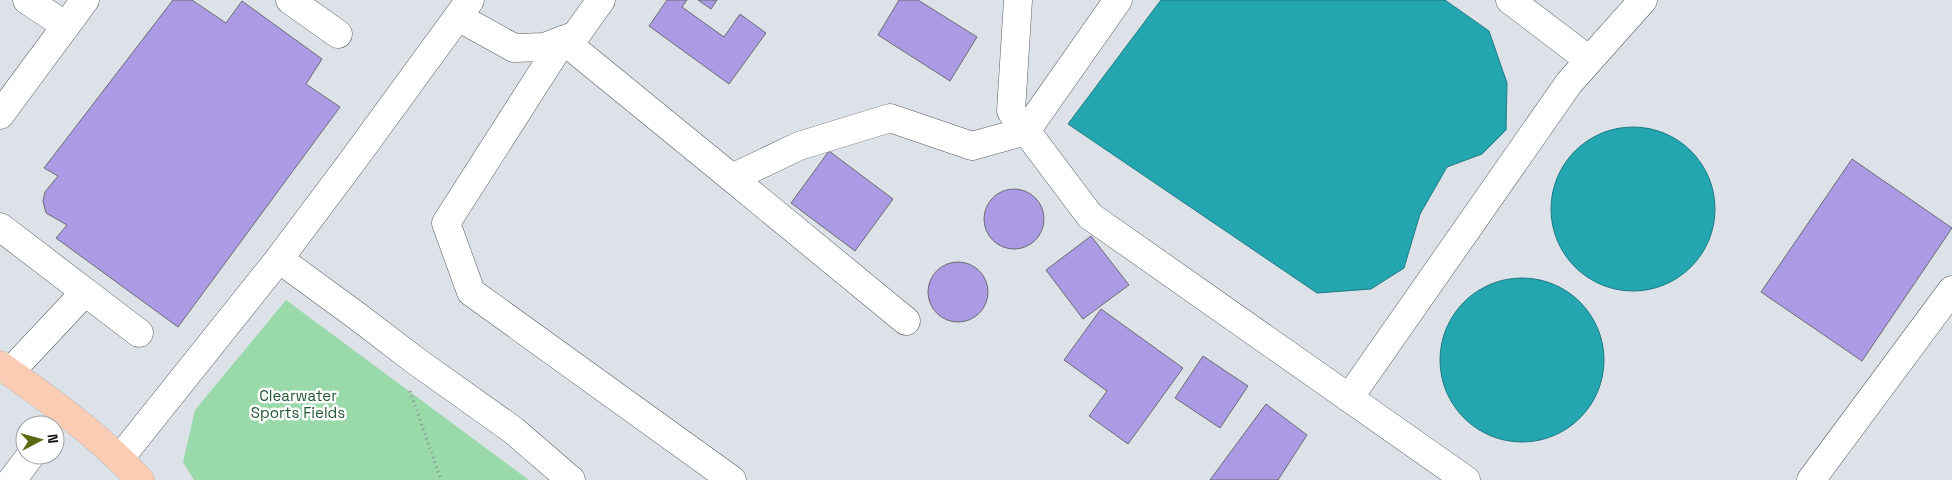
<svg xmlns="http://www.w3.org/2000/svg" width="1952" height="480" viewBox="0 0 1952 480" font-family="'Space Grotesk',sans-serif">
  <style>
    .green { fill: #99d9aa }
    .water { fill: #24a6b0; stroke: #1f7b82 }
    .building { fill: #ab9be4; stroke: #6c6b72 }
    .lines { fill: none; stroke-linecap: round; stroke-linejoin: round }
    .minor-casing { stroke: #595d62; stroke-width: 29 }
    .major-casing { stroke: #bdbebe; stroke-width: 29 }
    .path { stroke: #8a8e92; stroke-width: 3; stroke-dasharray: 1 4; stroke-linecap: butt }
    .minor { stroke: #fff; stroke-width: 28 }
    .major { stroke: #f9ccb3; stroke-width: 28 }
    .labels { text-anchor: middle; dominant-baseline: central; stroke-width: 5; stroke-linejoin: round; paint-order: stroke }
    .park-label { font-size: 15px; fill: #205532; stroke: #fff }
  </style>
  <rect width="100%" height="100%" fill="#dde2e8"/>
  <polygon class="green" points="286,300 529,480 194,480 183,462 195,410"/>
  <g class="water">
    <polygon points="1161,0 1445,0 1489,31 1507,83 1506,130 1482,154 1447,167 1420,214 1404,268 1371,289 1317,293 1068,124"/>
    <circle cx="1633" cy="209" r="82"/>
    <circle cx="1522" cy="360" r="82"/>
  </g>
  <g class="building">
    <polygon points="173,0 192,0 226,23 242,1 322,59 306,84 340,107 178,327 56,238 67,225 46,213 43,201 45,192 58,176 44,168"/>
    <polygon points="667,0 687,0 682,7 724,37 740,14 766,33 729,84 649,26"/>
    <polygon points="698,0 717,0 711,9"/>
    <polygon points="899,0 918,0 977,37 950,81 878,35"/>
    <polygon points="829,151 893,199 855,251 791,203"/>
    <polygon points="1852,159 1952,228 1862,361 1761,292"/>
    <circle cx="1014" cy="219" r="30"/>
    <polygon points="1091,236 1129,285 1083,319 1046,270"/>
    <circle cx="958" cy="292" r="30"/>
    <polygon points="1101,309 1183,368 1128,444 1089,416 1107,391 1064,360"/>
    <polygon points="1203,356 1248,386 1220,428 1175,398"/>
    <polygon points="1266,404 1307,435 1278,480 1210,480"/>
  </g>
  <g class="lines">
    <g class="minor-casing">
      <g id="minor">
        <polyline points="27,0 66,26"/>
        <polyline points="290,0 338,34"/>
        <polyline points="1018,0 1011,111 1090,216 1466,480"/>
        <polyline points="1510,0 1589,60"/>
        <polyline points="458,17 514,48 544,47 576,35 601,0"/>
        <polyline points="0,115 85,0"/>
        <polyline points="732,178 906,321"/>
        <polyline points="0,227 139,333"/>
        <polyline points="279,259 357,316 416,361 513,430 571,480"/>
        <polyline points="10,372 85,292"/>
        <polyline points="1349,398 1569,83 1643,0"/>
        <polyline points="120,458 279,259 351,163 470,0"/>
        <polyline points="12,480 31,455"/>
        <polyline points="732,480 471,292 446,223 563,40 732,178 799,146 890,118 972,146 1026,131 1118,0"/>
        <polyline points="1811,480 1952,290"/>
      </g>
    </g>
    <g class="major-casing">
      <path id="major" d="M0,365C49,400 99,435 140,480"/>
    </g>
    <polyline class="path" points="410,391 441,480"/>
    <use href="#minor" class="minor"/>
    <use href="#major" class="major"/>
  </g>
  <g class="labels">
    <g class="park-label">
      <text x="298" y="395">Clearwater<tspan x="298" dy="17">Sports Fields</tspan></text>
    </g>
  </g>
  <g transform="translate(40 440) rotate(84)"><circle r="24" fill="#ffffff" stroke="#a1a2a3"/>
  <path d="M0-4L9 19L0 12L-9 19Z" fill="#5b6912"/>
  <text y="-8" font-size="14" font-weight="bold" text-anchor="middle" fill="#141618">N</text>
  </g>
</svg>
